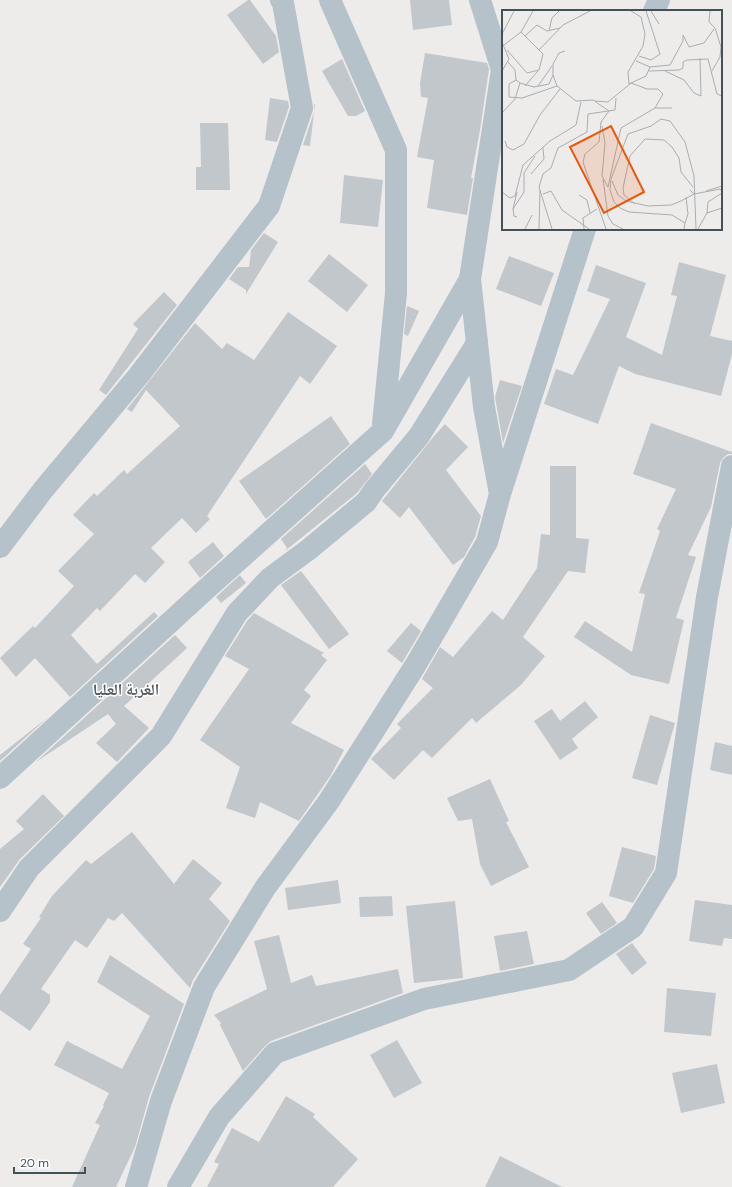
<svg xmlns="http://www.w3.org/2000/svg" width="732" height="1187" viewBox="0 0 732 1187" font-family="'DM Sans','Noto Naskh Arabic',sans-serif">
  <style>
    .building { fill: #c2c7cb }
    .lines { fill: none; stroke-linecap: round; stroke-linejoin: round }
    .minor { stroke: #b6c2c9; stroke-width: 22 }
    .labels { text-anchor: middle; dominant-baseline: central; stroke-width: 3; stroke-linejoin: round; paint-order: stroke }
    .district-label { font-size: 16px; font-weight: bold; fill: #585d60; stroke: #fff }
    .inset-road { fill: none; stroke: #aaaeb1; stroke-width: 1 }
    .view { fill: #e8590c; fill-opacity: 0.15; stroke: #e8590c; stroke-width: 2 }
    .inset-edge { fill: none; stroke: #435259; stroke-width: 2 }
  </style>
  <rect width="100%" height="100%" fill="#eeebeb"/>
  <g class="building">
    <polygon points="248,0 250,0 276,36 279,52 263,64 227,15"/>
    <polygon points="410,0 449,0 452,25 413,30"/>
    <polygon points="425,53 487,63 489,69 480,130 471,178 473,178 467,215 427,208 434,160 417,157 428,98 421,97 420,83"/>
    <polygon points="342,59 365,111 356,116 348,116 322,71"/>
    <polygon points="270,98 288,101 289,107 277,142 265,140"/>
    <polygon points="314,104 315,104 310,146 303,145 314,112"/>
    <polygon points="200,123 228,123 230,190 196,190 196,167 201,167"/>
    <polygon points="344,175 383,180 378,227 340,223"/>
    <polygon points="264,233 278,242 246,294 246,290 229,279 238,267 249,267 251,250"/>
    <polygon points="329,254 368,285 347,312 308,281"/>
    <polygon points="509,256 554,273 541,306 496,289"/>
    <polygon points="679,262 726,275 710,336 732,341 732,354 721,396 635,374 619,366 598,424 544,404 556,369 573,375 610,299 587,291 596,265 646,283 626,337 662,355 677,296 671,295"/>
    <polygon points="164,292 177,305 106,395 99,390 138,329 133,324"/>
    <polygon points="407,306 419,311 408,336 404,334"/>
    <polygon points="288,312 337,346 310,384 300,376 207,516 210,519 196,533 182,518 151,548 165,562 145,583 135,574 100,611 97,608 71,635 97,664 154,612 158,616 70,697 35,658 16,677 0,658 33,626 35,628 74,586 58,571 94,534 73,515 94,493 97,496 124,470 127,474 180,426 146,390 132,412 127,409 195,323 222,349 227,343 254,360"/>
    <polygon points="500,380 522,386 503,443 495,397"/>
    <polygon points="331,416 350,444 266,519 239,481"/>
    <polygon points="651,423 732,452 732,454 728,454 723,458 720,463 711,507 688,555 696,557 676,618 684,620 669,684 631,675 574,637 585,621 632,652 645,594 639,593 660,531 657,529 676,489 633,474"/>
    <polygon points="445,424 468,447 446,470 481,516 475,537 464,557 453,565 409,507 400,518 382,501 434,436"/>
    <polygon points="365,464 372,474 357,493 285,551 287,548 281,539"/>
    <polygon points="550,466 576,466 576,538 589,539 585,573 568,571 523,637 545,656 521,685 476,723 472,718 432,758 423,750 394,780 371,759 401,728 397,724 433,688 422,679 440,647 453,657 492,611 503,620 537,568 541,534 550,535"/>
    <polygon points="213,542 224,556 200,578 188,562"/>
    <polygon points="301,571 349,634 329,649 281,585"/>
    <polygon points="240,575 246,583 221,603 216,597"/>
    <polygon points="254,613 324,653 321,655 327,660 304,690 311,696 291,723 344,750 331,775 299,821 260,802 255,818 226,808 240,767 200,740 249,669 225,656 247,621"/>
    <polygon points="411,623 421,631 402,663 387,651"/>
    <polygon points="175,635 187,648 124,706 149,728 117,762 96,743 116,724 108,714 36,762"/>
    <polygon points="585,701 598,717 572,739 578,748 560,760 534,721 552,709 560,721"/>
    <polygon points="650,715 675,723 657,785 632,778"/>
    <polygon points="47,718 0,761 0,755"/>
    <polygon points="715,742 732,746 732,775 710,770"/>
    <polygon points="490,779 509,821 506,822 529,867 491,886 480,864 472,819 458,821 447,798"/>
    <polygon points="43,794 64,816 20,859 0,887 0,849 24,829 16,821"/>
    <polygon points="132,832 174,884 193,859 222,883 209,899 230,921 193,980 190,988 122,913 114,921 108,918 87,948 75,940 41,989 50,995 50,1002 30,1031 0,1010 0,995 31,949 23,944 41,918 39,917 52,896 86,860 91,864"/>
    <polygon points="622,847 656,856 654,869 633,903 609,896"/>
    <polygon points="338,880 341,903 288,910 285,888"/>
    <polygon points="392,896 393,916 360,917 359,897"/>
    <polygon points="695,900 732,905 732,939 724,938 722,946 689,941"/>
    <polygon points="455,901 463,978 414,983 406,906"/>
    <polygon points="602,902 617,923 601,934 586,913"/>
    <polygon points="527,931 534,964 500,971 494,936"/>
    <polygon points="279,935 291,983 312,975 316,986 398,969 403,993 271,1041 266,1045 243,1071 220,1025 221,1023 214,1015 267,989 254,941"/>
    <polygon points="632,943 647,963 632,975 616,954"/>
    <polygon points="110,955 184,1004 149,1097 135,1147 116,1187 72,1187 100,1125 95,1123 104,1106 103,1105 109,1093 54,1065 67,1041 122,1069 150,1016 97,982"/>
    <polygon points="667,988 716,993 711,1036 664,1032"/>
    <polygon points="397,1040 422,1083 394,1098 370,1055"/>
    <polygon points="717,1064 725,1103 681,1113 672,1073"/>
    <polygon points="286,1096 315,1114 313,1117 358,1159 333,1187 207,1187 219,1164 214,1162 232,1128 259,1142"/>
    <polygon points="500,1156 562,1187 485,1187"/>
  </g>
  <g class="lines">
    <g class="minor">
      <polyline points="330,0 396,150 396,293 383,424"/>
      <polyline points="654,11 659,0"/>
      <polyline points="501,491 585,229"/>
      <polyline points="0,547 43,490 139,375 269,206 302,108 283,3 281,0"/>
      <polyline points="0,778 204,591 383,431 470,279 502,70 480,0"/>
      <polyline points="0,911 29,868 161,736 237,613 270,578 308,550 366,502 375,489 419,436 477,343"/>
      <polyline points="136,1187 161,1101 204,987 265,888 329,801 415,666 487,542 500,494 484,407 470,279"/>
      <polyline points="178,1187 219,1117 275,1053 424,999 569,970 633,927 666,873 707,597 732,466"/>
    </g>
  </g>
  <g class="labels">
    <g class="district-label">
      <text x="126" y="689">الغربة العليا</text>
    </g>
  </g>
  <g transform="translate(502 10)">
    <rect width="220" height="220" fill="#eeebeb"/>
    <path class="inset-road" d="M129,1L139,7L143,24L141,36L126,62L127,74L144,66L148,57M149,1L157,14M208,1L207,12L213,18L219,37L218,47L210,61M47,21L50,8L57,1M0,24L12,1M181,25L187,37L202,33L212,19M23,26L35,15L45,21L58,18M0,32L7,49L0,61M2,35L19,22L31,1M5,40L25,63L37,60L41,44L19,22M37,40L61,15L88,1M63,41L57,43L51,54V65L55,76L74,91L91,90L107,101L99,112L97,132L83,144L81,152L104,219M137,46L149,50L158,44L144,1M134,51L148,57L168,55L181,31V25M6,52L13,60L14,70L7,74V87L20,88L55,76M147,61L177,60L181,58V52L185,50L206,49L215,84L220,86M163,61L182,70L192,83L199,86L198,48M14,70L18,73L32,77L47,74L51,65M23,76L36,61M36,76L50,56M93,91L106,92L129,73L145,79H156L161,84L153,98L119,118L106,177M153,98H170M0,103L13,89L18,73M100,116L103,133L100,166L106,177M3,131L5,137L11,140L22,134L38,105L58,79M220,146V160M29,164L42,149L41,138M101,169L106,206L111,214L121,219M110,171L116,185L124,191L146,196L169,195L179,191L192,184L188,180M204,181L220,176M0,182L8,188L13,186L21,155L48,131L74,115L79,92M41,184L49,181L60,200L87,219M192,184L218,179L220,182M77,185L85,190L88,203M133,194L122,185L121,178L128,146L143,129L162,130L170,137L177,148L179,162L191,177M11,199L15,182M205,203L206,192L220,183M15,207L12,206L11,199L22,182V163L33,146M183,213L186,204L184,187M23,219L30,205M37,219L38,180M50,219L37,177L41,164L49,158L56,138L85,122L86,104L113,100L114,88M82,219L81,208L95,199M182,219L183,213L170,205L127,202L118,198L112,192L108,180L109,169L126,124L149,116L159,109L168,111L183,132L192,166L194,219M196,219L205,203L220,198"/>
    <path class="view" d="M109,116L142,182L102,203L68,137Z"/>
    <rect width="220" height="220" class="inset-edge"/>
  </g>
  <path d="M14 1167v6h71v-6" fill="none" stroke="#435259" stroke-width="2"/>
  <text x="20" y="1167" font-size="12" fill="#435259" stroke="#ffffff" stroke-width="3" paint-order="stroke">20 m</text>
</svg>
